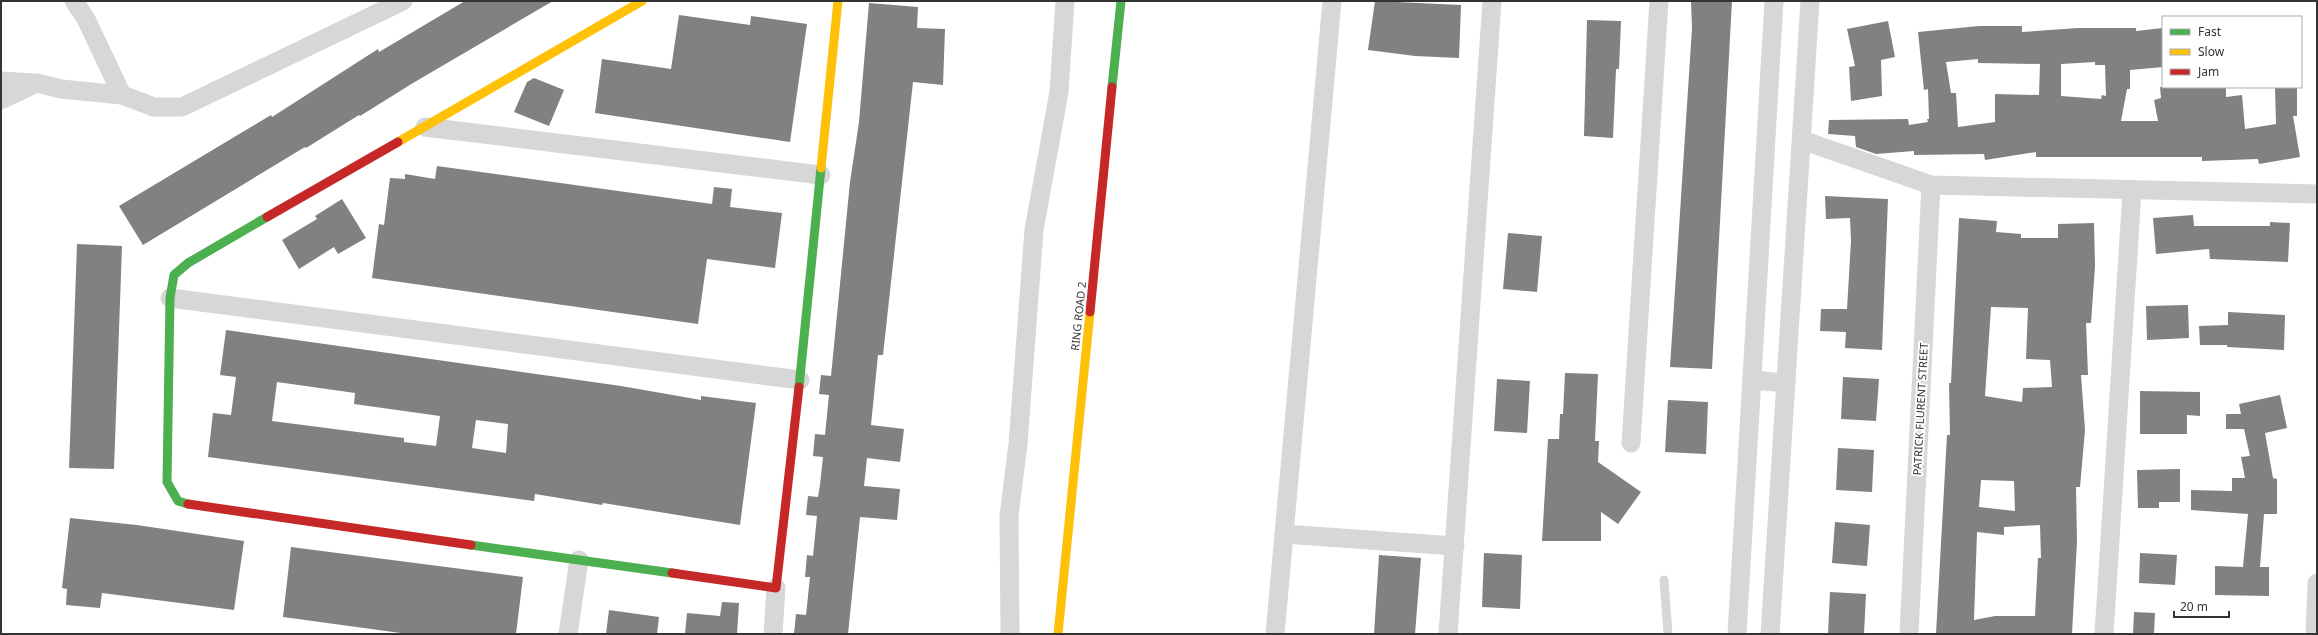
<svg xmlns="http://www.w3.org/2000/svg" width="2318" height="635" viewBox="0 0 2318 635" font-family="'Noto Sans',sans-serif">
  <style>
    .building { fill: #818181; fill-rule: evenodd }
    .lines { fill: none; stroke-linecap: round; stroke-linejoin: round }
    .lane { stroke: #d7d7d7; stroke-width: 9 }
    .street { stroke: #d7d7d7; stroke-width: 19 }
    .fast { stroke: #4caf50; stroke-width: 9 }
    .slow { stroke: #ffc107; stroke-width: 9 }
    .jam { stroke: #c62828; stroke-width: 9 }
    .labels { text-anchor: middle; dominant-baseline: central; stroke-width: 4; stroke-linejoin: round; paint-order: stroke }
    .street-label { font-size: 11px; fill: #333; stroke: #fff }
  </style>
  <rect width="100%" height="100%" fill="#fff"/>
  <g class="building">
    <polygon points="465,1 553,1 413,83 360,116 359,115 306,148 305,147 143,245 119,206 271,115 272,117 378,49 379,52"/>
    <polygon points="1375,1 1461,5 1459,58 1415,56 1368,50"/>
    <polygon points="1691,1 1732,1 1712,369 1670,367 1692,28"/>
    <polygon points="869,3 918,7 917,28 945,29 943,85 913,82 883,355 878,355 871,425 904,429 900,462 867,458 864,486 900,489 897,520 860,517 848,634 794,634 796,614 806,615 810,577 805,577 807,555 813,556 817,516 806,515 808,496 818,497 820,485 823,457 813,456 815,434 825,435 829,395 819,394 821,375 831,376 850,182 859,122"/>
    <polygon points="679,15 750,25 751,16 807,24 790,142 595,113 602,59 671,69"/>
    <polygon points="1587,20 1621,21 1619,69 1616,69 1613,138 1584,136"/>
    <polygon points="1888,21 1895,57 1881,60 1882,96 1851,101 1849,67 1855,66 1847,29"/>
    <path d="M1979,26H2022V32L2078,28H2136V31L2163,28V67L2130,70V89H2127L2121,121H2158L2154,100L2161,98L2160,87H2226V97L2242,95L2245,129L2276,124L2275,87H2297V116H2293L2300,157L2259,164L2258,159L2202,161V157H2036V152L1985,160L1984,154L1914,155V151L1876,154L1856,147L1855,136L1828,134L1829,120L1908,119L1909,125L1928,122L1927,119H1929L1928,89L1924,90L1918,32ZM1978,59V63L2040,64L2039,95L1995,94V122L1958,127L1956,93H1951L1946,62ZM2095,62V65H2105L2106,96L2102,95L2101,99L2061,96V64Z"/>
    <polygon points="534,78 564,90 549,126 514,112 527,82"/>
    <polygon points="437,166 712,204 714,187 732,189 730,207 782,213 775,268 707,259 698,324 372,278 379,224 384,225 390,178 405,179 405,174 435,179"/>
    <polygon points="1825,196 1888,199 1882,350 1845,348 1846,332 1820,331 1821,309 1847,309 1851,241 1850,218 1826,219"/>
    <polygon points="342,199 366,238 338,254 334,247 299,269 282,240 317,219 315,216"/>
    <polygon points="2193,215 2194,226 2270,226 2270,222 2290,223 2288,262 2210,259 2209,249 2156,254 2153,218"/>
    <path d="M1959,218L1997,221L1996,232L2021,234V238H2058V224L2094,223L2095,266L2091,323H2086L2088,375H2081L2085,430L2080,487H2076L2077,541L2072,634H1936L1947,435H1950L1949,383H1951ZM1991,307L2028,308L2026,359L2050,360L2052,387L2023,388L2022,402L1985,396ZM1981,480L2014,481L2015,511L1979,507ZM2040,525L2041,558H2038L2035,616H1995L1974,620L1977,532L2004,535V527Z"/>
    <polygon points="1508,233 1542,236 1537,292 1503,289"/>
    <polygon points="77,244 122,246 114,469 69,468"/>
    <polygon points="2188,305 2189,338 2147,340 2146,306"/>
    <polygon points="2228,312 2285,315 2284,350 2227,347 2227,345 2200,345 2199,326 2228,325"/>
    <path d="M226,330L621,386L701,400V396L756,403L740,525L603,503L602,505L535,494L534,501L208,457L213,413L231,415L236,377L220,375ZM277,382L355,393L354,404L440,416L436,446L404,442V438L272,421ZM476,420L508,424L506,453L472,448Z"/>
    <polygon points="1565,373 1598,374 1595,441 1599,441 1598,462 1641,492 1618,524 1601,512 1601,541 1542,541 1548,439 1559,439 1560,414 1563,414"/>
    <polygon points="1843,377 1879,379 1876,421 1841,419"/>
    <polygon points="1497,379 1530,381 1527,433 1494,431"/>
    <polygon points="2140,391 2200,392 2200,416 2187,415 2187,434 2140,434"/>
    <polygon points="2280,395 2287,428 2265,433 2273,478 2277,479 2277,514 2264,514 2260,567 2269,567 2269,596 2215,595 2215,566 2243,567 2248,514 2191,510 2191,490 2232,491 2232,478 2245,478 2241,457 2250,456 2244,429 2226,429 2226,414 2241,414 2239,404"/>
    <polygon points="1668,400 1708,402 1706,454 1665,452"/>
    <polygon points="1838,448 1874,450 1872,492 1836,490"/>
    <polygon points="2180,469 2180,502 2159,502 2159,508 2138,508 2137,470"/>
    <polygon points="70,518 137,525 244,541 234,610 102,593 100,608 66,605 67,589 62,588"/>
    <polygon points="1835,522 1870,525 1867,566 1832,563"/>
    <polygon points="291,547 523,577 516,634 408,634 283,617"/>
    <polygon points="1484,553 1522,555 1520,609 1482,607"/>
    <polygon points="2140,553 2177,555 2175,585 2139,583"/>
    <polygon points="1379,555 1421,558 1415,634 1374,634"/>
    <polygon points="1830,592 1866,594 1864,634 1828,634"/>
    <polygon points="722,602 739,603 737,634 685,634 687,613 720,616"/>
    <polygon points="609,610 659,617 657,634 606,634"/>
    <polygon points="2134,612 2155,613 2154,634 2133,634"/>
  </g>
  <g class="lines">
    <polyline class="lane" points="1664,580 1668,634"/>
    <g class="street">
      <polyline points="74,1 86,19 122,95"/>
      <polyline points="1,81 36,83"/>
      <polyline points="1,100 37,83 61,89 122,95 154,107 182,107 403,1"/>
      <polyline points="425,127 821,175"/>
      <polyline points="1802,140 1931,185 2317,194"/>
      <polyline points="170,298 800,380"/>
      <polyline points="1752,380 1786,383"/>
      <polyline points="1631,443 1659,1"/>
      <polyline points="1284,534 1455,546"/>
      <polyline points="568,634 579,560"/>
      <polyline points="773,634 776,588"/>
      <polyline points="1010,634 1009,516 1018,444 1034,230 1059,92 1065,1"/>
      <polyline points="1275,634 1332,1"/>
      <polyline points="1448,634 1492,1"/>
      <polyline points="1737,634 1774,1"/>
      <polyline points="1770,634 1810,1"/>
      <polyline points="1909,634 1931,185"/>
      <polyline points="2104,634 2132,191"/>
      <polyline points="2315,634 2317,583"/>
    </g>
    <g class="fast">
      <polyline points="1112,87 1121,1"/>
      <polyline points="799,387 821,168"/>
      <polyline points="188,504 178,501 167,482 170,298 174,275 188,263 267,217"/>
      <polyline points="471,545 672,573"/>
    </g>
    <g class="slow">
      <polyline points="398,142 642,1"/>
      <polyline points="821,168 838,1"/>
      <polyline points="1058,634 1090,312"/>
    </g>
    <g class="jam">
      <polyline points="267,217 398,142"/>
      <polyline points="1090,312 1112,87"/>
      <polyline points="188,504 471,545"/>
      <polyline points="672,573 776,588 799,387"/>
    </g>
  </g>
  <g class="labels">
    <g class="street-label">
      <text transform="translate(1078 316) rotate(-84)">RING ROAD 2</text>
      <text transform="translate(1920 409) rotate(-87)">PATRICK FLURENT STREET</text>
    </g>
  </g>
  <rect width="2318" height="635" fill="none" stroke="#333333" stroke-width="4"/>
  <rect x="2162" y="16" width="140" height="72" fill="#ffffff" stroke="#adadad"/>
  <rect x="2170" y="29" width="20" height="6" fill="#4caf50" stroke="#adadad"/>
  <text x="2198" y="36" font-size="12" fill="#333333">Fast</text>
  <rect x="2170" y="49" width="20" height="6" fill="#ffc107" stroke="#adadad"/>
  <text x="2198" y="56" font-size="12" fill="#333333">Slow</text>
  <rect x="2170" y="69" width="20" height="6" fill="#c62828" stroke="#adadad"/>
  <text x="2198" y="76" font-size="12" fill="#333333">Jam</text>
  <path d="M2174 611v6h55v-6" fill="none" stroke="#333333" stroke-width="2"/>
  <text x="2180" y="611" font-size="12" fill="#333333" stroke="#ffffff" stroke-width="3" paint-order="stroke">20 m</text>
</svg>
